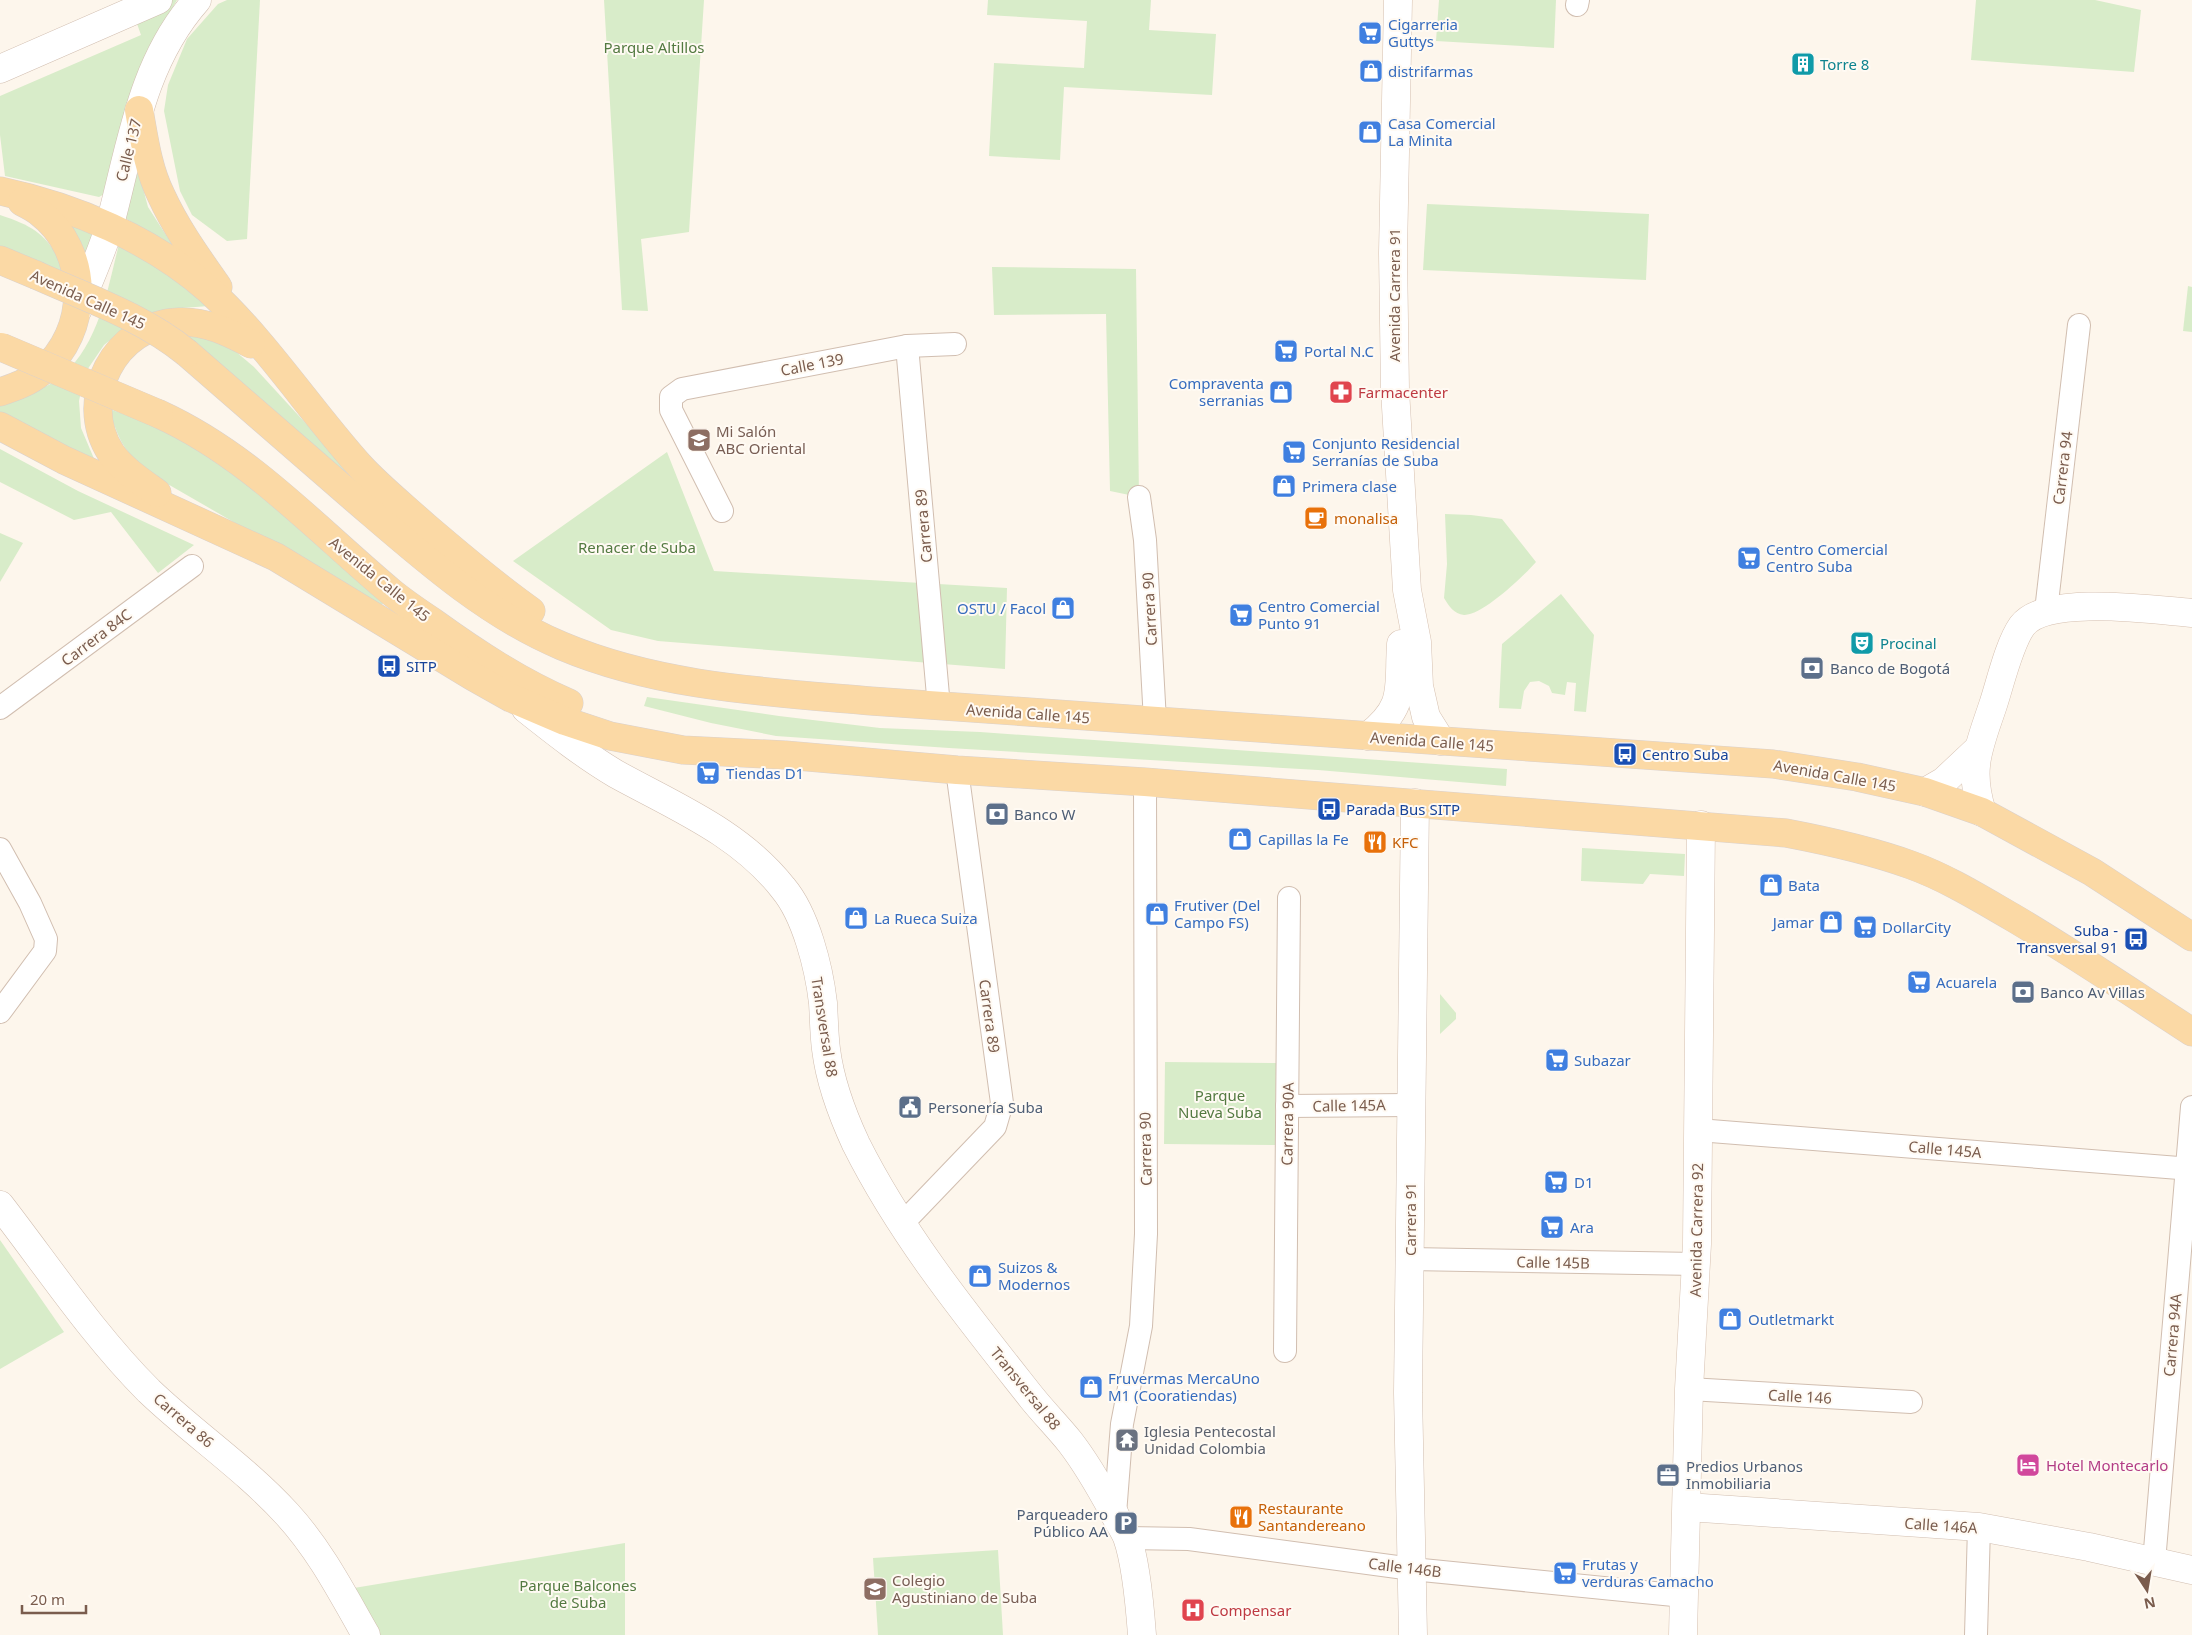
<svg xmlns="http://www.w3.org/2000/svg" width="2192" height="1635" viewBox="0 0 2192 1635" font-family="'Noto Sans',sans-serif">
  <style>
    .green { fill: #d8ecc9 }
    .lines { fill: none; stroke-linecap: round; stroke-linejoin: round }
    .minor-casing { stroke: #d1beb0; stroke-width: 24 }
    .tertiary-casing { stroke: #d1beb0; stroke-width: 29 }
    .secondary-casing { stroke: #d6c0b0; stroke-width: 29 }
    .primary-casing { stroke: #dad1cd; stroke-width: 29 }
    .minor { stroke: #fff; stroke-width: 22 }
    .tertiary { stroke: #fff; stroke-width: 28 }
    .secondary { stroke: #fff; stroke-width: 28 }
    .primary { stroke: #fbd9a5; stroke-width: 28 }
    .primary-bridge-casing { stroke: #dad1cd; stroke-width: 29; stroke-linecap: butt }
    .primary-bridge { stroke: #fbd9a5; stroke-width: 28 }
    .labels { text-anchor: middle; dominant-baseline: central; stroke-width: 4; stroke-linejoin: round; paint-order: stroke }
    .shop-label { font-size: 15px; fill: #366cbe; stroke: #fffaf3; text-anchor: start }
    .park-label { font-size: 15px; fill: #537a41; stroke: #fffaf3 }
    .culture-label { font-size: 15px; fill: #0d838f; stroke: #fffaf3; text-anchor: start }
    .street-label { font-size: 15px; fill: #7a5c4d; stroke: #fffaf3 }
    .health-label { font-size: 15px; fill: #be3a42; stroke: #fffaf3; text-anchor: start }
    .education-label { font-size: 15px; fill: #785e54; stroke: #fffaf3; text-anchor: start }
    .food-label { font-size: 15px; fill: #c56008; stroke: #fffaf3; text-anchor: start }
    .transit-label { font-size: 15px; fill: #164399; stroke: #fffaf3; text-anchor: start }
    .service-label { font-size: 15px; fill: #4e5e75; stroke: #fffaf3; text-anchor: start }
    .worship-label { font-size: 15px; fill: #5b616d; stroke: #fffaf3; text-anchor: start }
    .hotel-label { font-size: 15px; fill: #b23c85; stroke: #fffaf3; text-anchor: start }
  </style>
  <rect width="100%" height="100%" fill="#fdf6ec"/>
  <g class="green">
    <polygon points="172,0 177,0 160,29 106,193 99,197 5,176 0,135 0,96 141,35 135,18"/>
    <polygon points="227,0 260,0 247,239 227,241 192,215 180,191 164,111 168,85 187,39 218,4"/>
    <polygon points="604,0 704,0 689,232 641,239 648,311 622,310"/>
    <polygon points="988,0 1151,0 1149,30 1216,34 1212,95 1064,87 1060,160 989,156 994,63 1084,68 1087,21 987,15"/>
    <polygon points="1439,0 1556,0 1554,48 1436,41"/>
    <polygon points="1976,0 2095,0 2141,10 2134,72 1971,60"/>
    <polygon points="138,170 148,207 173,246 125,218"/>
    <polygon points="1427,204 1649,214 1646,280 1423,270"/>
    <path d="M0,215C40,228 49,238 68,276L0,249Z"/>
    <polygon points="49,215 97,232 89,271"/>
    <path d="M119,244L154,265L209,306L169,309L126,327L104,345L85,373L79,401L81,428L95,461L0,413V398C17,395 40,392 55,381C98,351 107,291 119,244Z"/>
    <polygon points="992,267 1136,269 1139,497 1110,491 1106,314 994,315"/>
    <polygon points="2188,286 2192,287 2192,332 2183,331"/>
    <polygon points="194,332 228,345 254,367 355,477 352,481 182,334"/>
    <path d="M109,409C136,418 166,427 190,441C261,485 322,545 385,599L381,607L152,475C124,451 120,444 109,409Z"/>
    <polygon points="0,449 78,491 194,545 158,573 111,512 74,520 0,482"/>
    <polygon points="667,452 714,571 1007,588 1005,669 658,641 611,630 513,561"/>
    <path d="M1445,514L1471,515L1502,519L1536,562C1524,576 1482,616 1464,615C1454,614 1449,606 1444,598L1447,564Z"/>
    <polygon points="0,533 23,543 0,582"/>
    <polygon points="1561,594 1594,635 1586,712 1574,711 1576,683 1567,682 1565,695 1552,693 1549,686 1539,681 1530,682 1524,691 1521,709 1499,708 1502,644"/>
    <polygon points="647,697 779,716 880,728 980,732 1507,769 1506,786 1318,770 949,748 776,736 711,723 644,706"/>
    <polygon points="1582,848 1685,854 1684,876 1650,874 1643,884 1581,881"/>
    <polygon points="1440,994 1456,1013 1456,1019 1440,1034"/>
    <polygon points="1165,1062 1276,1063 1275,1145 1164,1144"/>
    <polygon points="0,1240 64,1332 0,1369"/>
    <polygon points="625,1543 625,1635 376,1635 354,1588"/>
    <polygon points="998,1550 1003,1635 878,1635 873,1558"/>
  </g>
  <g class="lines">
    <g class="minor-casing">
      <g id="minor">
        <polyline points="1577,5 1578,0"/>
        <polyline points="907,346 939,707"/>
        <polyline points="1139,497 1145,540 1155,721"/>
        <polyline points="722,511 671,410 671,397 682,389 907,346 955,344"/>
        <polyline points="2046,611 2079,325"/>
        <polyline points="0,708 192,566"/>
        <polyline points="0,849 30,903 46,939 45,951 0,1012"/>
        <polyline points="1287,1106 1410,1105"/>
        <polyline points="1698,1130 2192,1169"/>
        <polyline points="901,1225 995,1127 1002,1103 957,770"/>
        <polyline points="1409,1259 1696,1264"/>
        <polyline points="1285,1351 1289,898"/>
        <polyline points="1689,1389 1911,1402"/>
        <polyline points="1115,1514 1122,1424 1141,1326 1146,1234 1145,782"/>
        <polyline points="1127,1538 1189,1539 1412,1569 1684,1596"/>
        <polyline points="2154,1562 2192,1107"/>
        <polyline points="1976,1635 1979,1527"/>
      </g>
    </g>
    <g class="tertiary-casing">
      <g id="tertiary">
        <polyline points="0,69 158,0"/>
        <path d="M78,309C88,281 102,253 110,224C131,146 141,63 197,0"/>
        <path d="M526,709C555,732 584,755 616,774C676,807 740,833 783,888C806,915 819,968 823,1003C824,1018 824,1034 826,1049C830,1082 842,1114 856,1144C902,1236 968,1317 1032,1398C1044,1413 1058,1427 1070,1442C1087,1464 1100,1487 1113,1511C1117,1520 1123,1528 1127,1537C1136,1562 1140,1608 1142,1635"/>
        <path d="M0,1205C48,1267 93,1335 149,1391C194,1434 246,1469 287,1514C320,1550 342,1593 366,1635"/>
        <polyline points="1687,1507 1979,1527 2089,1547 2192,1570"/>
        <polyline points="1413,1635 1408,1393 1415,803"/>
      </g>
    </g>
    <g class="secondary-casing">
      <g id="secondary">
        <polyline points="1398,0 1393,253 1395,390 1407,590 1417,642 1419,686 1426,717 1441,741"/>
        <path d="M1368,736C1407,706 1398,688 1401,644"/>
        <polyline points="1925,792 1944,781 1977,750"/>
        <path d="M1982,812C1968,768 1979,747 1993,705C2000,684 2009,644 2022,626C2046,594 2154,610 2192,613"/>
        <polyline points="1683,1635 1689,1389 1697,1244 1701,825"/>
      </g>
    </g>
    <g class="primary-casing">
      <g id="primary">
        <path d="M139,110C144,138 148,169 161,195C176,228 197,257 218,287"/>
        <path d="M0,191C75,207 151,239 209,290C264,340 309,409 359,465C379,487 403,506 425,526C460,556 494,585 531,611"/>
        <polyline points="0,260 36,275"/>
        <path d="M187,353C243,401 299,450 355,499C418,553 485,614 562,646C659,687 767,692 871,701L1773,764L1857,777L1925,792L1982,812L2092,872L2192,937"/>
        <path d="M0,392C15,387 29,382 41,372C91,332 90,250 39,212C34,208 28,205 22,202"/>
        <path d="M159,414C249,455 315,528 390,591C403,602 418,612 433,622C476,653 520,682 569,703"/>
        <path d="M0,426L64,460L276,557L472,676L511,698L565,721L610,736L683,750L785,755L957,770L1145,782L1786,833C1828,841 1870,850 1911,865C1947,878 1979,898 2012,917C2073,953 2132,993 2192,1032"/>
        <path d="M157,493C142,482 122,469 111,453C76,399 115,324 179,322C206,321 228,332 251,344"/>
      </g>
    </g>
    <use href="#minor" class="minor"/>
    <use href="#tertiary" class="tertiary"/>
    <use href="#secondary" class="secondary"/>
    <use href="#primary" class="primary"/>
    <g class="primary-bridge-casing">
      <g id="primary-bridge">
        <path d="M36,275C87,298 143,317 187,353"/>
        <polyline points="1,347 159,414"/>
      </g>
    </g>
    <use href="#primary-bridge" class="primary-bridge"/>
  </g>
  <defs>
    <g id="supermarket-square" transform="scale(1.25)"><rect x="-9" y="-9" width="18" height="18" rx="4" fill="#3f7fe0" stroke="#fffaf3"/><path d="M-6-5.5h2.5l.6 2H6L4.5 2H-2.5L-4.4-4H-6ZM-1.5 3.2a1.3 1.3 0 1 0 .1 0ZM3 3.2a1.3 1.3 0 1 0 .1 0Z" fill="#fff"/></g>
    <g id="building-square" transform="scale(1.25)"><rect x="-9" y="-9" width="18" height="18" rx="4" fill="#0f9aa8" stroke="#fffaf3"/><path d="M-4-6H4V6H1V3H-1V6H-4ZM-2.5-4.3h1.7v1.8h-1.7ZM.8-4.3h1.7v1.8H.8ZM-2.5-1h1.7V.8h-1.7ZM.8-1h1.7V.8H.8Z" fill="#fff"/></g>
    <g id="shop-square" transform="scale(1.25)"><rect x="-9" y="-9" width="18" height="18" rx="4" fill="#3f7fe0" stroke="#fffaf3"/><path d="M-5-2.5h2.3a2.7 3.5 0 0 1 5.4 0H5L5.5 6h-11ZM-1.5-2.5h3a1.5 2.3 0 0 0-3 0Z" fill="#fff"/></g>
    <g id="pharmacy-square" transform="scale(1.25)"><rect x="-9" y="-9" width="18" height="18" rx="4" fill="#e0444e" stroke="#fffaf3"/><path d="M-2-6h4v4h4v4h-4v4h-4v-4h-4v-4h4Z" fill="#fff"/></g>
    <g id="school-square" transform="scale(1.25)"><rect x="-9" y="-9" width="18" height="18" rx="4" fill="#8d6e63" stroke="#fffaf3"/><path d="M0-5L7-2L0 1L-7-2ZM-4 1L0 2.5L4 1V4Q0 6-4 4Z" fill="#fff"/></g>
    <g id="cafe-square" transform="scale(1.25)"><rect x="-9" y="-9" width="18" height="18" rx="4" fill="#e8710a" stroke="#fffaf3"/><path d="M-5.5-4.5H6V0H3Q3 3.5 0 3.5H-2.5Q-5.5 3.5-5.5 0ZM3-3.2v2h1.7v-2ZM-6 4.5H4V6H-6Z" fill="#fff"/></g>
    <g id="theatre-square" transform="scale(1.25)"><rect x="-9" y="-9" width="18" height="18" rx="4" fill="#0f9aa8" stroke="#fffaf3"/><path d="M-5-5.5Q0-4 5-5.5V0Q5 5 0 6Q-5 5-5 0ZM-3.3-2.5H-1v1.5H-3.3ZM1-2.5H3.3v1.5H1ZM-2.8 1Q0 5.5 2.8 1Z" fill="#fff"/></g>
    <g id="bus-square" transform="scale(1.25)"><rect x="-9" y="-9" width="18" height="18" rx="4" fill="#1a4fb4" stroke="#fffaf3"/><path d="M-5-6H5V4H4V6H2V4H-2V6H-4V4H-5ZM-3.5-4V0h7V-4ZM-3.5 1.2v1.5H-2V1.2ZM2 1.2v1.5H3.5V1.2Z" fill="#fff"/></g>
    <g id="bank-square" transform="scale(1.25)"><rect x="-9" y="-9" width="18" height="18" rx="4" fill="#5c6f8a" stroke="#fffaf3"/><path d="M-6-4H6V4H-6ZM0-2.3a2.3 2.3 0 1 0 0 4.6a2.3 2.3 0 1 0 0-4.6Z" fill="#fff"/></g>
    <g id="restaurant-square" transform="scale(1.25)"><rect x="-9" y="-9" width="18" height="18" rx="4" fill="#e8710a" stroke="#fffaf3"/><path d="M-5-6h1v4h1v-4h1v4h1v-4h1v5L-1.5 .5V6h-2V.5L-5-1ZM5-6V6H3V1.5H1.5Q1.5-4 5-6Z" fill="#fff"/></g>
    <g id="civic-square" transform="scale(1.25)"><rect x="-9" y="-9" width="18" height="18" rx="4" fill="#5c6f8a" stroke="#fffaf3"/><path d="M-.6-6.5H3V-4.5H.6V-3L4-1V1h2V6H-6V1h2V-1L-.6-3ZM-1.2 2.5V6h2.4V2.5Z" fill="#fff"/></g>
    <g id="temple-square" transform="scale(1.25)"><rect x="-9" y="-9" width="18" height="18" rx="4" fill="#6b7280" stroke="#fffaf3"/><path d="M0-6L5-2H3V0L6.5 2.5H4V6H1.5V3h-3V6H-4V2.5H-6.5L-3 0V-2H-5Z" fill="#fff"/></g>
    <g id="hotel-square" transform="scale(1.25)"><rect x="-9" y="-9" width="18" height="18" rx="4" fill="#d1479c" stroke="#fffaf3"/><path d="M-6-4.5h1.5V1H6V5H4.5V3h-9V5H-6ZM-4 0a1.8 1.8 0 1 1 3.6 0ZM.5 0V-2.5h3Q6-2.5 6 0Z" fill="#fff"/></g>
    <g id="office-square" transform="scale(1.25)"><rect x="-9" y="-9" width="18" height="18" rx="4" fill="#5c6f8a" stroke="#fffaf3"/><path d="M-6-3h4V-5.5h4V-3h4V5H-6ZM-1-4.5V-3h2v-1.5ZM-6 0V1H6V0Z" fill="#fff"/></g>
    <g id="parking-square" transform="scale(1.25)"><rect x="-9" y="-9" width="18" height="18" rx="4" fill="#5c6f8a" stroke="#fffaf3"/><path d="M-3.5-5.5H1a3.5 3.5 0 0 1 0 7H-1V5.5H-3.5ZM-1-3.4V-.6H.8a1.4 1.4 0 0 0 0-2.8Z" fill="#fff"/></g>
    <g id="hospital-square" transform="scale(1.25)"><rect x="-9" y="-9" width="18" height="18" rx="4" fill="#e0444e" stroke="#fffaf3"/><path d="M-5-5h3v3.5h4V-5h3V5h-3V1.5h-4V5h-3Z" fill="#fff"/></g>
  </defs>
  <g fill-rule="evenodd">
    <use href="#supermarket-square" x="1370" y="33"/>
    <use href="#building-square" x="1803" y="64"/>
    <use href="#shop-square" x="1371" y="71"/>
    <use href="#shop-square" x="1370" y="132"/>
    <use href="#supermarket-square" x="1286" y="351"/>
    <use href="#shop-square" x="1281" y="392"/>
    <use href="#pharmacy-square" x="1341" y="392"/>
    <use href="#school-square" x="699" y="440"/>
    <use href="#supermarket-square" x="1294" y="452"/>
    <use href="#shop-square" x="1284" y="486"/>
    <use href="#cafe-square" x="1316" y="518"/>
    <use href="#supermarket-square" x="1749" y="558"/>
    <use href="#shop-square" x="1063" y="608"/>
    <use href="#supermarket-square" x="1241" y="615"/>
    <use href="#theatre-square" x="1862" y="643"/>
    <use href="#bus-square" x="389" y="666"/>
    <use href="#bank-square" x="1812" y="668"/>
    <use href="#bus-square" x="1625" y="754"/>
    <use href="#supermarket-square" x="708" y="773"/>
    <use href="#bus-square" x="1329" y="809"/>
    <use href="#bank-square" x="997" y="814"/>
    <use href="#shop-square" x="1240" y="839"/>
    <use href="#restaurant-square" x="1375" y="842"/>
    <use href="#shop-square" x="1771" y="885"/>
    <use href="#shop-square" x="1157" y="914"/>
    <use href="#shop-square" x="856" y="918"/>
    <use href="#shop-square" x="1831" y="922"/>
    <use href="#supermarket-square" x="1865" y="927"/>
    <use href="#bus-square" x="2136" y="939"/>
    <use href="#supermarket-square" x="1919" y="982"/>
    <use href="#bank-square" x="2023" y="992"/>
    <use href="#supermarket-square" x="1557" y="1060"/>
    <use href="#civic-square" x="910" y="1107"/>
    <use href="#supermarket-square" x="1556" y="1182"/>
    <use href="#supermarket-square" x="1552" y="1227"/>
    <use href="#shop-square" x="980" y="1276"/>
    <use href="#shop-square" x="1730" y="1319"/>
    <use href="#shop-square" x="1091" y="1387"/>
    <use href="#temple-square" x="1127" y="1440"/>
    <use href="#hotel-square" x="2028" y="1465"/>
    <use href="#office-square" x="1668" y="1475"/>
    <use href="#restaurant-square" x="1241" y="1517"/>
    <use href="#parking-square" x="1126" y="1523"/>
    <use href="#supermarket-square" x="1565" y="1573"/>
    <use href="#school-square" x="875" y="1589"/>
    <use href="#hospital-square" x="1193" y="1610"/>
  </g>
  <g class="labels">
    <g class="shop-label">
      <text x="1388" y="24">Cigarreria<tspan x="1388" dy="17">Guttys</tspan></text>
      <text x="1388" y="71">distrifarmas</text>
      <text x="1388" y="123">Casa Comercial<tspan x="1388" dy="17">La Minita</tspan></text>
      <text x="1304" y="351">Portal N.C</text>
      <text x="1264" y="383" text-anchor="end">Compraventa<tspan x="1264" dy="17">serranias</tspan></text>
      <text x="1312" y="443">Conjunto Residencial<tspan x="1312" dy="17">Serranías de Suba</tspan></text>
      <text x="1302" y="486">Primera clase</text>
      <text x="1766" y="549">Centro Comercial<tspan x="1766" dy="17">Centro Suba</tspan></text>
      <text x="1258" y="606">Centro Comercial<tspan x="1258" dy="17">Punto 91</tspan></text>
      <text x="1046" y="608" text-anchor="end">OSTU / Facol</text>
      <text x="726" y="773">Tiendas D1</text>
      <text x="1258" y="839">Capillas la Fe</text>
      <text x="1788" y="885">Bata</text>
      <text x="1174" y="905">Frutiver (Del<tspan x="1174" dy="17">Campo FS)</tspan></text>
      <text x="874" y="918">La Rueca Suiza</text>
      <text x="1814" y="922" text-anchor="end">Jamar</text>
      <text x="1882" y="927">DollarCity</text>
      <text x="1936" y="982">Acuarela</text>
      <text x="1574" y="1060">Subazar</text>
      <text x="1574" y="1182">D1</text>
      <text x="1570" y="1227">Ara</text>
      <text x="998" y="1267">Suizos &amp;<tspan x="998" dy="17">Modernos</tspan></text>
      <text x="1748" y="1319">Outletmarkt</text>
      <text x="1108" y="1378">Fruvermas MercaUno<tspan x="1108" dy="17">M1 (Cooratiendas)</tspan></text>
      <text x="1582" y="1564">Frutas y<tspan x="1582" dy="17">verduras Camacho</tspan></text>
    </g>
    <g class="park-label">
      <text x="654" y="47">Parque Altillos</text>
      <text x="637" y="547">Renacer de Suba</text>
      <text x="1220" y="1095">Parque<tspan x="1220" dy="17">Nueva Suba</tspan></text>
      <text x="578" y="1585">Parque Balcones<tspan x="578" dy="17">de Suba</tspan></text>
    </g>
    <g class="culture-label">
      <text x="1820" y="64">Torre 8</text>
      <text x="1880" y="643">Procinal</text>
    </g>
    <g class="street-label">
      <text transform="translate(128 150) rotate(-76)">Calle 137</text>
      <text transform="translate(1394 295) rotate(-90)">Avenida Carrera 91</text>
      <text transform="translate(88 299) rotate(24)">Avenida Calle 145</text>
      <text transform="translate(812 364) rotate(-11)">Calle 139</text>
      <text transform="translate(2062 468) rotate(-83)">Carrera 94</text>
      <text transform="translate(923 526) rotate(-95)">Carrera 89</text>
      <text transform="translate(380 579) rotate(39)">Avenida Calle 145</text>
      <text transform="translate(1149 609) rotate(-93)">Carrera 90</text>
      <text transform="translate(96 637) rotate(-37)">Carrera 84C</text>
      <text transform="translate(1028 713) rotate(4)">Avenida Calle 145</text>
      <text transform="translate(1432 741) rotate(4)">Avenida Calle 145</text>
      <text transform="translate(1835 775) rotate(10)">Avenida Calle 145</text>
      <text transform="translate(990 1016) rotate(82)">Carrera 89</text>
      <text transform="translate(825 1027) rotate(81)">Transversal 88</text>
      <text transform="translate(1349 1105) rotate(-1)">Calle 145A</text>
      <text transform="translate(1287 1124) rotate(-89)">Carrera 90A</text>
      <text transform="translate(1145 1149) rotate(-91)">Carrera 90</text>
      <text transform="translate(1945 1149) rotate(5)">Calle 145A</text>
      <text transform="translate(1410 1219) rotate(-90)">Carrera 91</text>
      <text transform="translate(1696 1230) rotate(-89)">Avenida Carrera 92</text>
      <text transform="translate(1553 1262) rotate(1)">Calle 145B</text>
      <text transform="translate(2172 1335) rotate(-85)">Carrera 94A</text>
      <text transform="translate(1026 1388) rotate(51)">Transversal 88</text>
      <text transform="translate(1800 1396) rotate(3)">Calle 146</text>
      <text transform="translate(184 1420) rotate(41)">Carrera 86</text>
      <text transform="translate(1941 1525) rotate(4)">Calle 146A</text>
      <text transform="translate(1405 1567) rotate(7)">Calle 146B</text>
    </g>
    <g class="health-label">
      <text x="1358" y="392">Farmacenter</text>
      <text x="1210" y="1610">Compensar</text>
    </g>
    <g class="education-label">
      <text x="716" y="431">Mi Salón<tspan x="716" dy="17">ABC Oriental</tspan></text>
      <text x="892" y="1580">Colegio<tspan x="892" dy="17">Agustiniano de Suba</tspan></text>
    </g>
    <g class="food-label">
      <text x="1334" y="518">monalisa</text>
      <text x="1392" y="842">KFC</text>
      <text x="1258" y="1508">Restaurante<tspan x="1258" dy="17">Santandereano</tspan></text>
    </g>
    <g class="transit-label">
      <text x="406" y="666">SITP</text>
      <text x="1642" y="754">Centro Suba</text>
      <text x="1346" y="809">Parada Bus SITP</text>
      <text x="2118" y="930" text-anchor="end">Suba -<tspan x="2118" dy="17">Transversal 91</tspan></text>
    </g>
    <g class="service-label">
      <text x="1830" y="668">Banco de Bogotá</text>
      <text x="1014" y="814">Banco W</text>
      <text x="2040" y="992">Banco Av Villas</text>
      <text x="928" y="1107">Personería Suba</text>
      <text x="1686" y="1466">Predios Urbanos<tspan x="1686" dy="17">Inmobiliaria</tspan></text>
      <text x="1108" y="1514" text-anchor="end">Parqueadero<tspan x="1108" dy="17">Público AA</tspan></text>
    </g>
    <g class="worship-label">
      <text x="1144" y="1431">Iglesia Pentecostal<tspan x="1144" dy="17">Unidad Colombia</tspan></text>
    </g>
    <g class="hotel-label">
      <text x="2046" y="1465">Hotel Montecarlo</text>
    </g>
  </g>
  <g transform="translate(2147 1590) rotate(168)" stroke="#fffaf3" stroke-width="4" paint-order="stroke">
  <path d="M0-4L9 19L0 12L-9 19Z" fill="#7a5c4d"/>
  <text y="-8" font-size="14" font-weight="bold" text-anchor="middle" fill="#7a5c4d">N</text>
  </g>
  <path d="M22 1605v8h64v-8" fill="none" stroke="#7a5c4d" stroke-width="2.5"/>
  <text x="30" y="1605" font-size="15" fill="#7a5c4d" stroke="#fffaf3" stroke-width="4" paint-order="stroke">20 m</text>
</svg>
